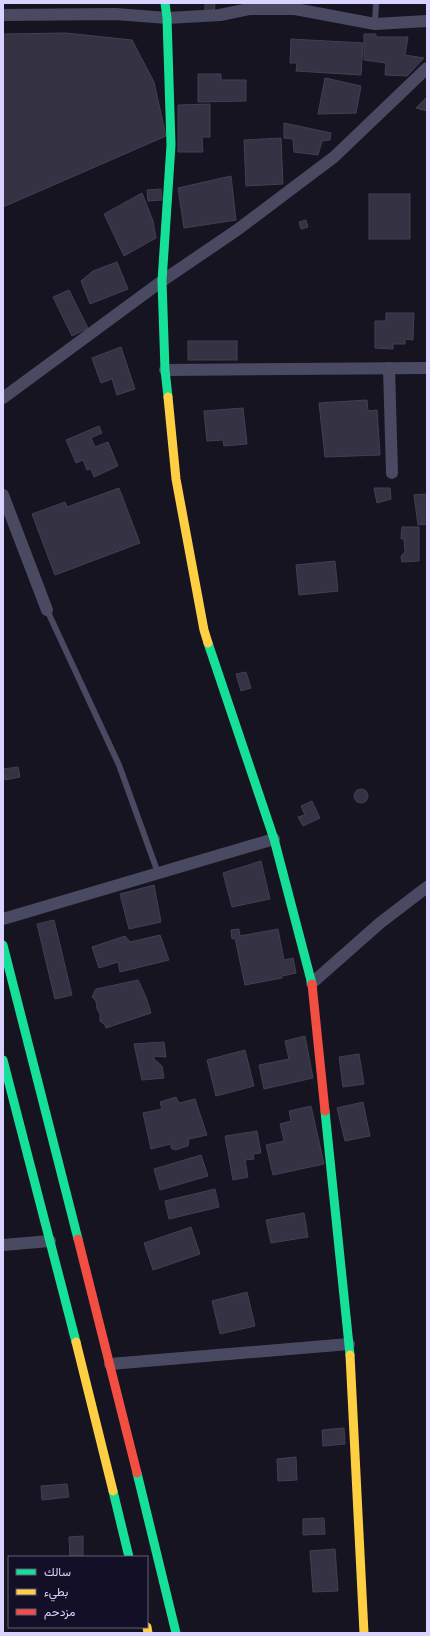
<svg xmlns="http://www.w3.org/2000/svg" width="430" height="1636" viewBox="0 0 430 1636" font-family="'Fira Sans Condensed',Vazirmatn,sans-serif">
  <style>
    .building { fill: #343243; stroke: #433f54 }
    .lines { fill: none; stroke-linecap: round; stroke-linejoin: round }
    .lane { stroke: #4a4962; stroke-width: 6 }
    .street { stroke: #4a4962; stroke-width: 12 }
    .fast { stroke: #16e098; stroke-width: 9 }
    .slow { stroke: #ffcf43; stroke-width: 9 }
    .jam { stroke: #f24e42; stroke-width: 9 }
  </style>
  <rect width="100%" height="100%" fill="#161421"/>
  <g class="building">
    <polygon points="205,3 215,3 214,14 205,13"/>
    <polygon points="66,33 132,40 154,82 166,136 3,207 3,34"/>
    <polygon points="364,34 376,34 376,37 408,37 405,55 424,58 407,76 385,75 386,63 364,60"/>
    <polygon points="291,39 363,43 361,75 296,71 297,63 290,63"/>
    <polygon points="198,74 221,74 221,80 246,80 246,101 198,102"/>
    <polygon points="325,78 361,86 356,113 318,114"/>
    <polygon points="427,97 427,111 416,108"/>
    <polygon points="210,104 210,137 202,137 203,152 178,152 178,105"/>
    <polygon points="284,123 331,133 330,140 322,141 318,155 294,152 293,139 284,138"/>
    <polygon points="281,138 283,184 246,186 244,140"/>
    <polygon points="231,176 236,220 184,228 178,188"/>
    <polygon points="161,189 162,200 148,201 147,190"/>
    <polygon points="142,193 153,221 156,238 124,256 104,214"/>
    <rect x="369" y="194" width="41" height="45"/>
    <polygon points="306,220 308,227 301,229 299,222"/>
    <polygon points="117,262 128,289 90,304 81,281 93,271"/>
    <polygon points="69,290 88,328 72,336 53,297"/>
    <polygon points="386,313 414,313 413,340 405,339 405,344 393,344 393,349 375,348 375,321 386,321"/>
    <rect x="188" y="341" width="49" height="19"/>
    <polygon points="121,347 135,389 117,395 112,379 101,383 92,358"/>
    <polygon points="367,400 368,411 377,410 380,455 325,457 319,403"/>
    <polygon points="243,408 247,444 224,446 223,440 207,441 204,411"/>
    <polygon points="99,426 102,433 91,438 95,447 108,442 118,466 94,477 91,469 87,470 83,460 76,463 66,440"/>
    <polygon points="119,488 140,543 55,575 32,514 65,502 67,507"/>
    <polygon points="374,488 390,488 391,499 377,503"/>
    <polygon points="427,494 427,524 418,525 414,495"/>
    <polygon points="402,527 419,527 419,561 402,562 401,556 405,552 404,539 401,539"/>
    <polygon points="335,561 338,591 299,595 296,565"/>
    <polygon points="246,672 251,688 241,691 236,674"/>
    <polygon points="18,767 20,777 5,780 3,769"/>
    <circle cx="361" cy="796" r="7"/>
    <polygon points="312,801 320,818 303,826 298,817 305,815 301,806"/>
    <polygon points="261,861 270,899 232,907 223,873"/>
    <polygon points="154,885 161,922 129,929 120,894"/>
    <polygon points="54,920 72,995 55,999 37,924"/>
    <polygon points="239,929 240,936 278,929 284,960 293,958 296,973 282,976 282,978 245,985 235,938 232,939 231,930"/>
    <polygon points="160,935 169,960 120,972 118,962 99,968 92,947 125,936 130,942"/>
    <polygon points="138,980 146,997 151,1013 106,1028 105,1025 100,1021 100,1014 97,1009 96,1001 92,997 96,989"/>
    <polygon points="305,1036 313,1078 264,1089 259,1065 289,1059 285,1041"/>
    <polygon points="164,1042 166,1057 154,1056 154,1059 162,1066 164,1078 142,1080 134,1044"/>
    <polygon points="245,1050 254,1086 216,1096 207,1060"/>
    <polygon points="359,1054 364,1084 343,1087 339,1057"/>
    <polygon points="176,1097 179,1103 195,1099 207,1135 189,1139 188,1146 175,1150 171,1148 171,1144 151,1149 143,1113 162,1109 160,1102"/>
    <polygon points="363,1102 370,1136 345,1141 337,1108"/>
    <polygon points="311,1106 324,1164 273,1175 266,1145 284,1141 280,1124 291,1121 289,1111"/>
    <polygon points="257,1131 261,1153 253,1154 254,1159 245,1160 248,1177 233,1180 225,1136"/>
    <polygon points="201,1155 208,1176 160,1190 154,1169"/>
    <polygon points="215,1189 219,1207 169,1219 165,1201"/>
    <polygon points="304,1213 308,1237 271,1243 266,1220"/>
    <polygon points="191,1227 200,1254 153,1270 144,1243"/>
    <polygon points="247,1292 255,1326 220,1334 212,1301"/>
    <polygon points="344,1428 345,1444 323,1446 322,1430"/>
    <polygon points="296,1457 297,1480 278,1481 277,1459"/>
    <polygon points="67,1484 69,1497 42,1500 41,1486"/>
    <polygon points="324,1518 325,1534 303,1535 303,1519"/>
    <polygon points="83,1536 83,1557 70,1557 69,1537"/>
    <polygon points="335,1549 338,1591 313,1592 310,1551"/>
  </g>
  <g class="lines">
    <g class="lane">
      <polyline points="375,24 376,3"/>
      <polyline points="47,610 119,765 158,873"/>
    </g>
    <g class="street">
      <polyline points="3,15 116,14 167,18 220,15 249,9 295,9 375,24 427,21"/>
      <polyline points="389,368 392,473"/>
      <polyline points="165,370 427,368"/>
      <polyline points="3,398 162,281 237,230 334,157 427,68"/>
      <polyline points="3,495 47,610"/>
      <polyline points="3,919 274,839"/>
      <polyline points="312,983 380,923 427,887"/>
      <polyline points="3,1245 50,1241"/>
      <polyline points="110,1364 349,1344"/>
    </g>
    <g class="fast">
      <polyline points="165,3 167,18 171,145 162,281 165,370 168,397"/>
      <polyline points="208,643 274,839 312,984"/>
      <polyline points="3,945 78,1239"/>
      <polyline points="3,1060 76,1342"/>
      <polyline points="325,1111 350,1355"/>
      <polyline points="137,1473 176,1633"/>
      <polyline points="113,1491 129,1557"/>
    </g>
    <g class="slow">
      <polyline points="168,397 176,479 204,630 208,643"/>
      <polyline points="76,1342 113,1491"/>
      <polyline points="350,1355 364,1633"/>
      <polyline points="147,1627 148,1633"/>
    </g>
    <g class="jam">
      <polyline points="312,984 325,1111"/>
      <polyline points="78,1239 137,1473"/>
    </g>
  </g>
  <rect width="430" height="1636" fill="none" stroke="#d9d4ff" stroke-width="8"/>
  <rect x="8" y="1556" width="140" height="72" fill="#130f26" stroke="#625e7d"/>
  <rect x="16" y="1569" width="20" height="6" fill="#16e098" stroke="#625e7d"/>
  <text x="44" y="1576" font-size="12" fill="#d9d4ff">سالك</text>
  <rect x="16" y="1589" width="20" height="6" fill="#ffcf43" stroke="#625e7d"/>
  <text x="44" y="1596" font-size="12" fill="#d9d4ff">بطيء</text>
  <rect x="16" y="1609" width="20" height="6" fill="#f24e42" stroke="#625e7d"/>
  <text x="44" y="1616" font-size="12" fill="#d9d4ff">مزدحم</text>
</svg>
